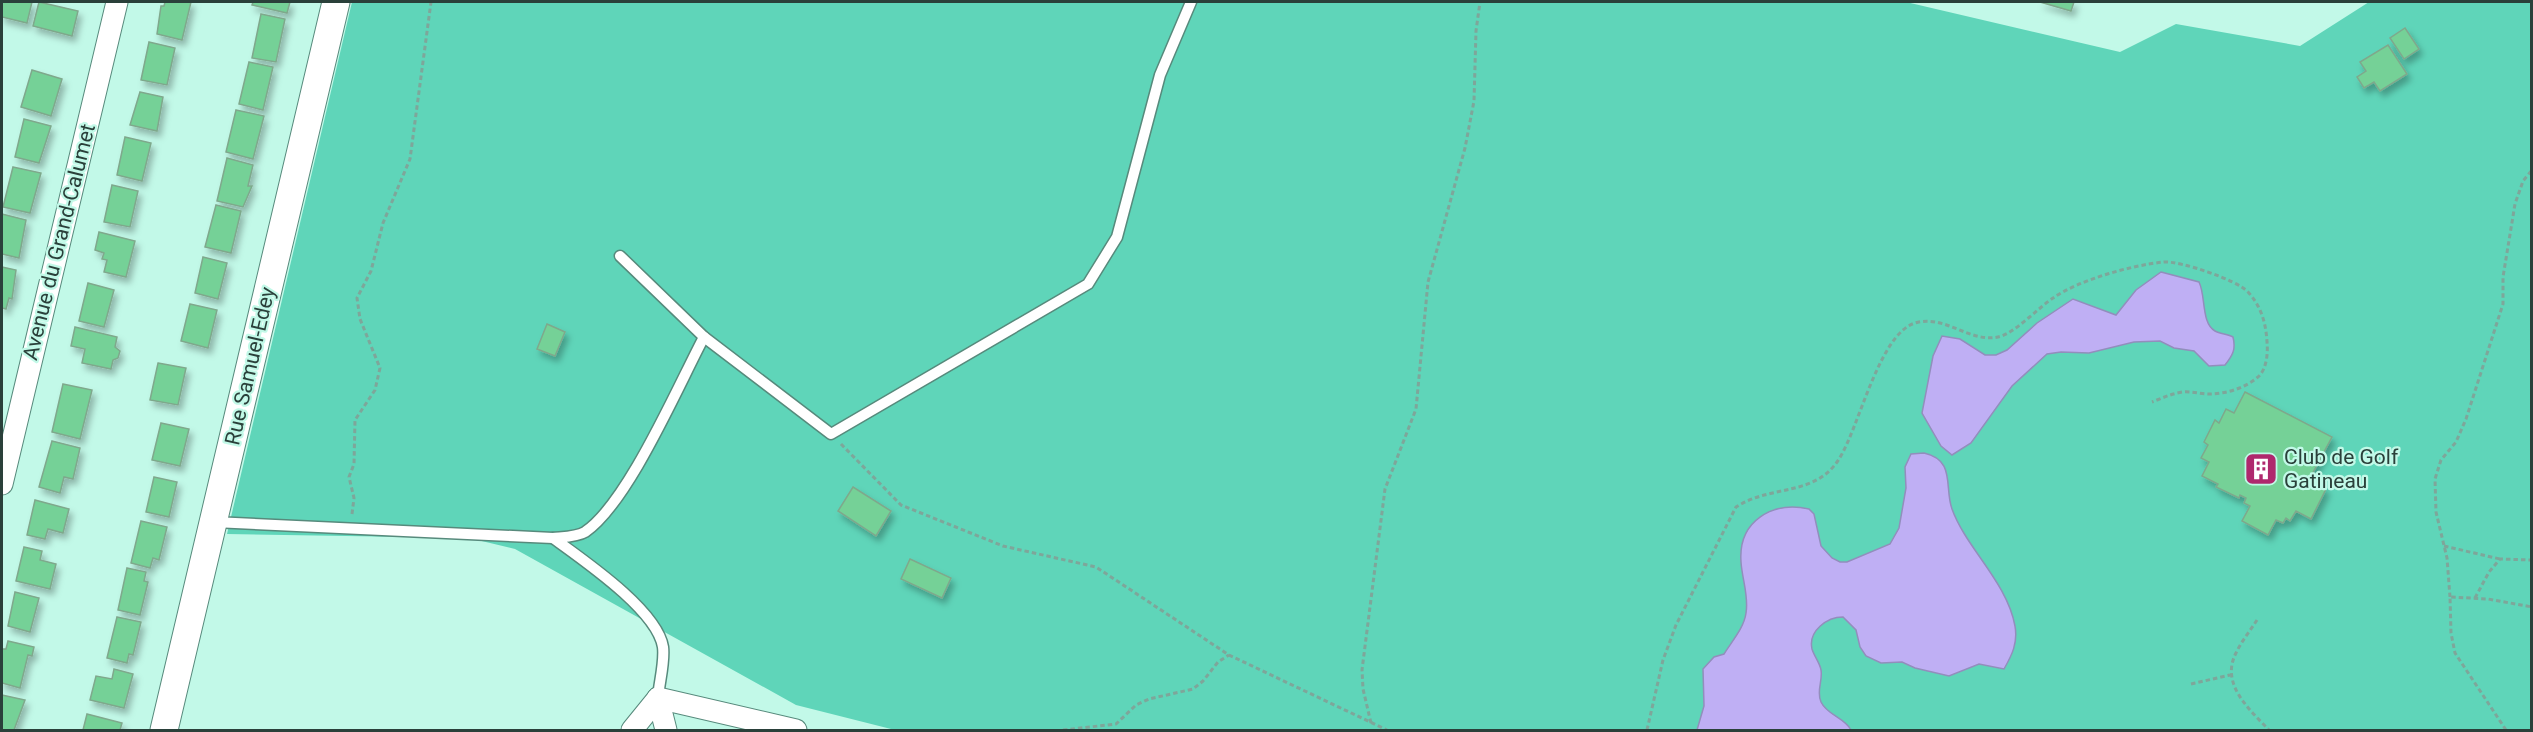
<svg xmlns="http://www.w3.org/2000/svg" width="2533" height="732" font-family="Roboto,sans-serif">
  <defs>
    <filter id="shadow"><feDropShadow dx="3.5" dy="5.5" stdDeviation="3" flood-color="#0004"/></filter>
  </defs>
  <rect width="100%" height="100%" fill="#c2f9e8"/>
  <polygon fill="#5fd5b9" points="352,2 1906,2 2120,52 2176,24 2300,46 2369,2 2531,2 2531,730 895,730 796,705 515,549 469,538 227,534"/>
  <g fill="#bfaff4" stroke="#928ebc" stroke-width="1.5">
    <path d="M2161,272L2199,282C2206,296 2201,323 2215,331C2220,334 2228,334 2233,337C2236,349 2233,355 2225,365L2209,366L2194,351L2174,348L2160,341L2134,342L2089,353L2061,352L2047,354L2012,386L1971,443L1952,455L1941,446L1922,413L1933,356L1942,336L1960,339L1985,355H1996L2007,350L2037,323L2073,299L2116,315L2136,290Z"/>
    <path d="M1924,453C1956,460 1944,487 1952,509C1966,548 2007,582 2015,626C2018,643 2012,655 2004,669L1979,664L1949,676L1915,668L1902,662L1881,663L1866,656L1860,647L1856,630L1843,617C1827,617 1808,631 1812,649C1814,656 1820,663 1821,670C1823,681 1816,691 1821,702C1827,715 1845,718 1851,730H1697L1704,706L1703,669L1714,657L1724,654C1732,641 1744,628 1746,613C1749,596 1742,579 1741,562C1738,521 1772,501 1809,509L1814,514L1821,546L1832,558L1840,562H1847L1890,544L1899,528L1906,488L1905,467L1911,454Z"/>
  </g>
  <g fill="#74d197" stroke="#7fa88c" stroke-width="1.5" filter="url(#shadow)">
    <polygon points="2,2 32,2 27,23 2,17"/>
    <polygon points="39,2 78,11 72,36 33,26"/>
    <polygon points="165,2 191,2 182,40 157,34 161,6 164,6"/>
    <polygon points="253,2 290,2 287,13 252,5"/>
    <polygon points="2040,2 2074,2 2071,11"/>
    <polygon points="261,14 285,19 276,62 252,58"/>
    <polygon points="2405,28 2419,49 2404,59 2390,38"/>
    <polygon points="149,42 175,48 167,85 141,80"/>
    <polygon points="2388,45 2407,74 2380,91 2374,82 2364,88 2357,77 2366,71 2360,62"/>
    <polygon points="249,62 273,67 263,110 239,104"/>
    <polygon points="32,70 62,79 51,116 21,107"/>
    <polygon points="140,92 163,97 157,131 130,125"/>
    <polygon points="236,110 264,116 253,159 226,152"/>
    <polygon points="24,119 51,126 39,163 15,157"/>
    <polygon points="125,137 151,143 142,181 117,175"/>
    <polygon points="227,158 253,165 248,186 252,186 243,207 217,201"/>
    <polygon points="13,167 41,173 30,213 3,207"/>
    <polygon points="112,185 138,191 130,227 104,222"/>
    <polygon points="216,205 241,211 231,253 205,247"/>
    <polygon points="2,214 26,220 19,258 2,254"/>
    <polygon points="99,232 135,241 126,277 104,272 107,260 102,259 104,253 95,250"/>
    <polygon points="203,257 227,263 218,299 195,293"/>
    <polygon points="2,267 16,270 12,299 9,298 6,309 2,308"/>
    <polygon points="88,283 114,290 104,327 79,321"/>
    <polygon points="190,304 217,310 208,348 181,341"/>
    <polygon points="547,324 565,332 555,356 537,349"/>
    <polygon points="75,327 117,337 115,347 120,351 118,358 113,360 111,369 82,363 85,349 71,346"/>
    <polygon points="158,363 186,368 178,405 150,400"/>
    <polygon points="63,384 92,390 80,439 52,432"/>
    <polygon points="2245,392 2332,437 2309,480 2326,489 2311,519 2296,511 2290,521 2286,518 2283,523 2276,520 2268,535 2242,521 2250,506 2244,503 2246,498 2240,495 2239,498 2216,487 2218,484 2202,476 2209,462 2201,458 2208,445 2204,442 2215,420 2219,423 2226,409 2234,413"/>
    <polygon points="161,423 189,429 180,466 152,460"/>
    <polygon points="52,441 80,448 73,479 64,477 60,493 39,487"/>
    <polygon points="154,477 177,482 169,517 146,512"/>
    <polygon points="853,487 891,511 876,536 838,511"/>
    <polygon points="35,500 69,509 63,533 48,529 45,539 27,535"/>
    <polygon points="141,521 167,527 159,560 153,558 150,568 131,563"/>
    <polygon points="24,547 42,551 40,560 56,564 50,589 16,581"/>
    <polygon points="910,559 951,578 942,598 901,579"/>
    <polygon points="127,568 146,572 144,581 148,582 140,615 118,610"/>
    <polygon points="15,592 39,598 30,632 8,626"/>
    <polygon points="117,617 141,622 133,655 129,654 127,663 107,658"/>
    <polygon points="8,641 34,647 32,656 28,655 20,688 2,683 2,649 6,649"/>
    <polygon points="114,669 133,674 124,708 90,700 96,676 112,679"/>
    <polygon points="2,695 25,700 14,730 2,730"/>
    <polygon points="87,714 122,723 120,730 83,730"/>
  </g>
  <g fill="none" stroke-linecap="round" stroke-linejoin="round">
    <g stroke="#578a7c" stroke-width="13">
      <g id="service">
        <polyline points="620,256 704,337 831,434 1088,284 1117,237 1160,75 1191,2"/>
        <polyline points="214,522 553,538"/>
        <path d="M658,698C659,683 665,662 663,647C657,610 583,560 553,538C562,537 577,537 585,532C628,503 678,386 704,337"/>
      </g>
    </g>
    <g stroke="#578a7c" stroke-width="23">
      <g id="minor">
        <polyline points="2,484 117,2"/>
        <polyline points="658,698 796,730"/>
        <polyline points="658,698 666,730"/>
        <polyline points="632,730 658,698"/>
      </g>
    </g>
    <g stroke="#578a7c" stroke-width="29">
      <polyline id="tertiary" points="164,730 336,2"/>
    </g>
    <g stroke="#7ea69a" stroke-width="3" stroke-dasharray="4.5 3" stroke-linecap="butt">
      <polyline points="841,444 901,505 1003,546 1096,567 1229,655 1387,730"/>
      <polyline points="352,514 354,498 349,477 354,464 355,420 375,390 380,368 360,319 357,298 371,271 383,223 410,159 431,2"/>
      <polyline points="2444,546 2500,559"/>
      <polyline points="2450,597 2447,558 2436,512 2435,479 2441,460 2456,442 2466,419 2503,304 2503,277 2515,204 2523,181 2532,170"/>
      <polyline points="2475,598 2489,572 2500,559 2532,560"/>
      <path d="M2257,620C2250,631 2241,642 2236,653C2220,684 2249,709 2269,730"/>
      <polyline points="2191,684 2230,675"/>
      <polyline points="1371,723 1363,689 1362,670 1385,489 1416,409 1428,282 1465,148 1474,101 1476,31 1480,2"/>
      <polyline points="1063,730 1116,724 1136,705 1149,699 1193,689 1203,681 1218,662 1229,655"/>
      <path d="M1647,730L1663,660L1676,625L1736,507C1772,484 1815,497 1839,459C1859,428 1879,334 1915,323C1945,314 1969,343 1998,337C2014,334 2038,308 2053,298C2079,280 2132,265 2164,262C2181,261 2237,280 2248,292C2261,306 2266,323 2267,342C2268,352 2267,368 2259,376C2246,388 2226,394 2209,394C2200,394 2191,391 2182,392C2171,394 2162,398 2152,402"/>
      <polyline points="2506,730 2455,653 2451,633 2450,597 2488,599 2532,607"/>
    </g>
    <use href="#service" stroke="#fff" stroke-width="10"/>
    <use href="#minor" stroke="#fff" stroke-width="21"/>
    <use href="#tertiary" stroke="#fff" stroke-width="27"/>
  </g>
  <defs>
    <g id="building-square" transform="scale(1.725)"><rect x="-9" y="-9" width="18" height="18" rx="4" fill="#af286d" stroke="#c2f9e8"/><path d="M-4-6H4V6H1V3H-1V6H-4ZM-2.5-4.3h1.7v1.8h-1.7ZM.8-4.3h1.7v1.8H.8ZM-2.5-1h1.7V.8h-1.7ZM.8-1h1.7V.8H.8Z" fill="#fff"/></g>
  </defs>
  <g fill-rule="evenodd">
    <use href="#building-square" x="2261" y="469"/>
  </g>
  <g text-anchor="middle" stroke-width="4.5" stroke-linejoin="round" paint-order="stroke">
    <g font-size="21" fill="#2a403a" stroke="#c2f9e8">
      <text transform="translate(59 242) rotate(-76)" y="7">Avenue du Grand-Calumet</text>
      <text transform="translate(250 366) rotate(-77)" y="7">Rue Samuel-Edey</text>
    </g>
    <g font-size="21" fill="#2a403a" stroke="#c2f9e8" text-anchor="start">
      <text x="2284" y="464">Club de Golf<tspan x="2284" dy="24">Gatineau</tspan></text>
    </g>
  </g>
  <rect width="2533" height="732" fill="none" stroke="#2a403a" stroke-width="6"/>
</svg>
